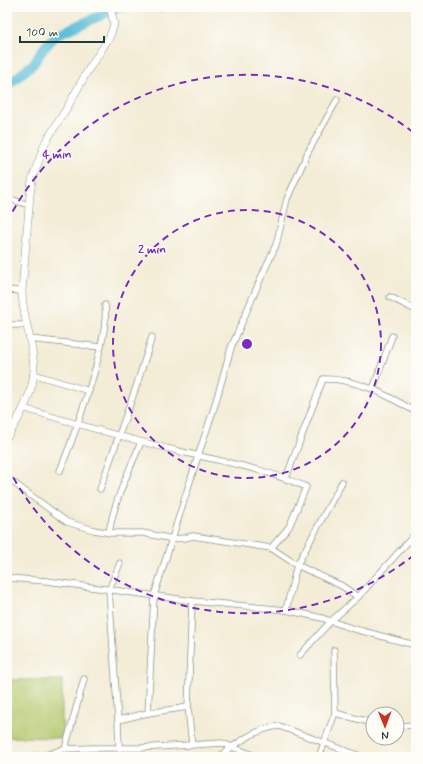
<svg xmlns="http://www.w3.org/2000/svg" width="423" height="764" font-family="Mynerve,sans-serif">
  <rect width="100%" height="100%" fill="#fdfcf7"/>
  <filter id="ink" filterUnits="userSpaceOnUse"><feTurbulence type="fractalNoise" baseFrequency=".025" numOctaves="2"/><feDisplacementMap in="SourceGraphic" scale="8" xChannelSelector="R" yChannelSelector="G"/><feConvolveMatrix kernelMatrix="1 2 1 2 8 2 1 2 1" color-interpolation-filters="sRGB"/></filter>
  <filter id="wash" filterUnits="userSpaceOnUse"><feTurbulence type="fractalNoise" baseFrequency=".012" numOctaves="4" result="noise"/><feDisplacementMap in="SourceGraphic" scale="16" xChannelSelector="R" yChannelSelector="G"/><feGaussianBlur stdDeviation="0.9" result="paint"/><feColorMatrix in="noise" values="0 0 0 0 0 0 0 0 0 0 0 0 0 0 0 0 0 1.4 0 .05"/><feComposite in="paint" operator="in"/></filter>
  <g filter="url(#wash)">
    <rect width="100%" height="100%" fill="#f3ecd6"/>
    <polygon fill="#b2c86d" stroke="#688250" points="7,680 62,680 62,738 7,737"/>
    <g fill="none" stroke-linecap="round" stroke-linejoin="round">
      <g stroke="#5abed8" stroke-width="10">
        <polyline points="156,7 160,7"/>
        <polyline points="7,86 33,64 44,48 56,35 120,7"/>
      </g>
    </g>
  </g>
  <g filter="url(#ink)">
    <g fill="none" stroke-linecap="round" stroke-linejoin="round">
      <g stroke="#899485" stroke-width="7">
        <g id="minor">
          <polyline points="7,198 29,205"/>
          <polyline points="7,290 22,291"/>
          <polyline points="390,297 416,310"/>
          <polyline points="7,325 26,325"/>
          <polyline points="30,339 101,347"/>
          <polyline points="33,374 89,391"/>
          <polyline points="373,389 392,336"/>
          <path d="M23,408C76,424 129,439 182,452C224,462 267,469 306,487L289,527L271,548"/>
          <path d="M60,471C74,436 86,402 96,366C101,346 107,325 105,305"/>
          <polyline points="7,478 67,522 94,530 111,533 143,533 173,539 185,538 193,536 271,548 297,565 342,586 358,597"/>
          <path d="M286,478L323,379C357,378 387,395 416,412"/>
          <polyline points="100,489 136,387 152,337"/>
          <path d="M109,533C114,501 129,471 141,442"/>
          <polyline points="7,578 47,581 193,601 286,610 322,618 351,628 407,643 416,644"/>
          <polyline points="192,601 188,707 192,745"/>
          <polyline points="286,610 297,565 342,482"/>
          <polyline points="300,655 331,621 358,597 416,533"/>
          <polyline points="148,713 154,596 198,456 214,408 231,348 260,280 276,245 287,199 308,152 337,100"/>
          <polyline points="335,713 373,723"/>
          <polyline points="118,720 148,713 188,707"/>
          <polyline points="397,726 416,725"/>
          <polyline points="119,748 118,720 109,590 120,563"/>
          <polyline points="65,749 84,679"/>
          <polyline points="25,757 46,755 63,749 92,748 140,748 222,743 258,757"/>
          <path d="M219,757C237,743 255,729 279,726L363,757"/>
          <polyline points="319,757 335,713 334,650"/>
        </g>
      </g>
      <g stroke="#899485" stroke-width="8">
        <path id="tertiary" d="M7,437C19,419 33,393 34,371C34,361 32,350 30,340C27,324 22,308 22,291L30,195L32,180L45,143L68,106L88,70L102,49L110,36L114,24L110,7"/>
      </g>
      <use href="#minor" stroke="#fff" stroke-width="5.5"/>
      <use href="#tertiary" stroke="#fff" stroke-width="7"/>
    </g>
  </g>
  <g fill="none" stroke="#7b2cbf" stroke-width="2" stroke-dasharray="7 5">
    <circle cx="247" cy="344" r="134"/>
    <path d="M414 555A269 269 0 0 1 7 466M7 222A269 269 0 0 1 414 133"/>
  </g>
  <circle cx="247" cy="344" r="6" fill="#7b2cbf" stroke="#fdfcf7" stroke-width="2"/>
  <g font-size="12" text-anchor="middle" font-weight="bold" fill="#7b2cbf" stroke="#fdfcf7" stroke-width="3.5" stroke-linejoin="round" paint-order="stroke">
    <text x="57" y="158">4 min</text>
    <text x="152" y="253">2 min</text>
  </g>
  <rect width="423" height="764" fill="none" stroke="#fdfcf7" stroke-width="24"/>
  <g transform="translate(385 726) rotate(179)"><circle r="19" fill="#fdfcf7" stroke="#a4b0a9"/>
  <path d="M0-3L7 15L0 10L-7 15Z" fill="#c8321e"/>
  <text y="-6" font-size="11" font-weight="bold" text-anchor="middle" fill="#1f3d34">N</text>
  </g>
  <path d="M20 36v6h84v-6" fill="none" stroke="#1f3d34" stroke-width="2"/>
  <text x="26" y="36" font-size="12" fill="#1f3d34" stroke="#fdfcf7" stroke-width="3" paint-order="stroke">100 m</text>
</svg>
